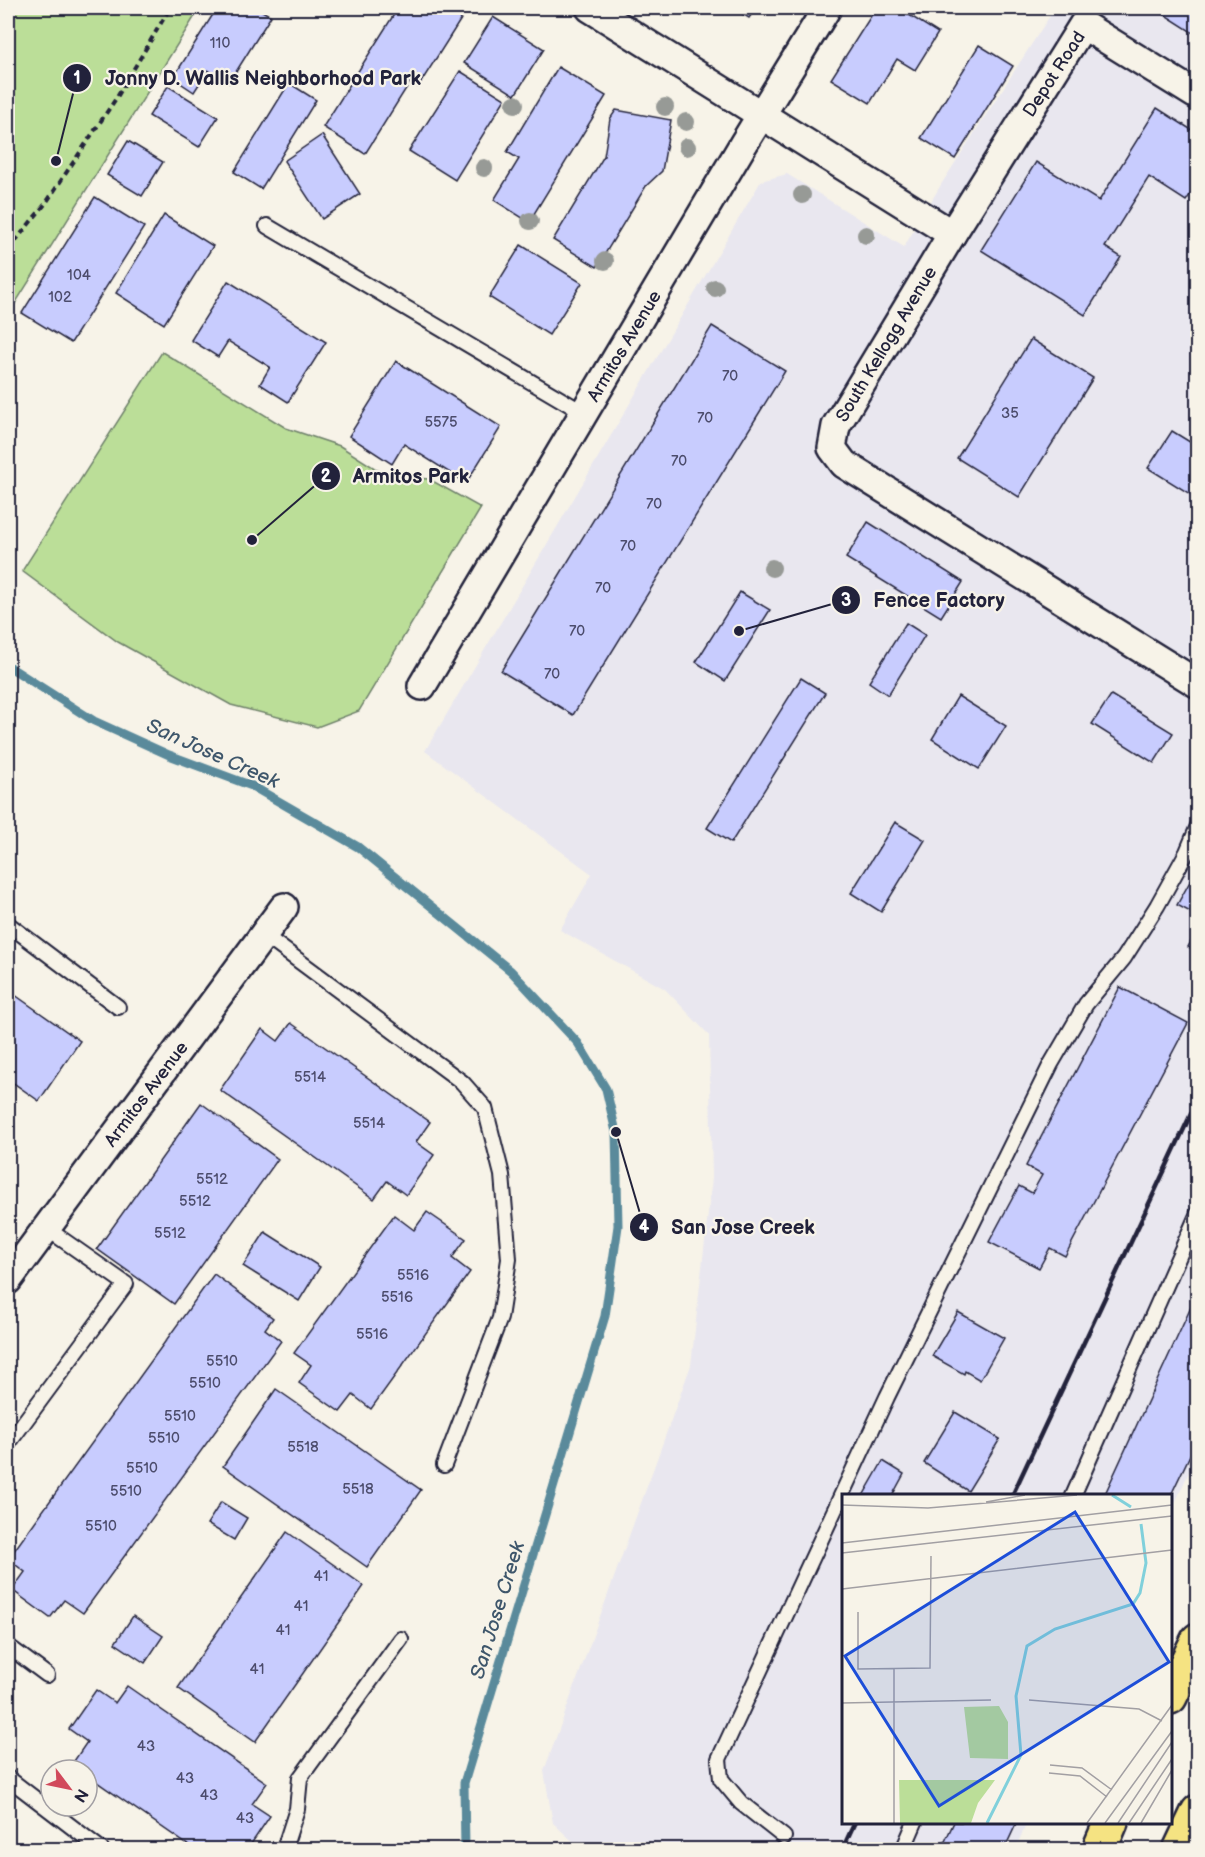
<svg xmlns="http://www.w3.org/2000/svg" width="1205" height="1857" font-family="'Balsamiq Sans',sans-serif">
  <rect width="100%" height="100%" fill="#f7f3e8"/>
  <filter id="ink" filterUnits="userSpaceOnUse"><feTurbulence type="fractalNoise" baseFrequency=".0167" numOctaves="2"/><feDisplacementMap in="SourceGraphic" scale="12" xChannelSelector="R" yChannelSelector="G"/><feConvolveMatrix kernelMatrix="1 2 1 2 8 2 1 2 1" color-interpolation-filters="sRGB"/></filter>
  <g filter="url(#ink)">
    <polygon fill="#e9e7ef" points="1055,8 1197,8 1197,1454 1171,1512 1170,1496 844,1496 844,1822 1027,1823 1015,1849 581,1849 553,1823 544,1771 691,1365 712,1178 709,1035 665,989 560,930 592,874 425,751 761,181 787,174 904,247 942,183"/>
    <g fill="#bbde98" stroke="#6e806a" stroke-width="1.5">
      <polygon points="8,8 200,8 8,315"/>
      <polygon points="162,352 286,428 340,446 387,476 429,479 481,508 359,711 317,727 231,705 118,642 22,571"/>
    </g>
    <g fill="none" stroke-linecap="round" stroke-linejoin="round">
      <polyline stroke="#5a8a9b" stroke-width="9" points="8,666 94,721 169,755 252,786 358,847 511,971 578,1043 606,1089 616,1132 618,1226 605,1316 464,1783 465,1850"/>
    </g>
    <g fill="#c8ccfe" stroke="#22223b" stroke-width="1.5">
      <polygon points="217,8 257,8 271,16 229,83 208,70 194,92 173,78"/>
      <polygon points="398,8 468,8 418,87 410,82 365,154 323,127"/>
      <polygon points="732,8 756,8 749,18"/>
      <polygon points="876,8 898,8 938,33 915,70 897,59 870,103 831,79"/>
      <polygon points="1161,8 1198,8 1198,36 1159,11"/>
      <polygon points="493,17 544,49 515,95 464,63"/>
      <polygon points="979,45 1013,66 955,159 921,138"/>
      <polygon points="558,67 606,96 529,222 494,200 519,159 507,152"/>
      <polygon points="460,71 505,99 455,180 409,151"/>
      <polygon points="289,83 316,100 261,189 234,172"/>
      <polygon points="168,86 218,117 199,147 149,116"/>
      <polygon points="1157,108 1198,134 1198,183 1186,201 1149,177 1105,247 1121,257 1085,315 981,250 1036,162 1099,201"/>
      <polygon points="616,110 671,120 662,171 646,186 597,267 553,240 604,156 610,119"/>
      <polygon points="322,135 360,194 322,219 284,161"/>
      <polygon points="128,141 163,162 142,196 107,175"/>
      <polygon points="95,197 144,227 71,343 22,313"/>
      <polygon points="164,215 213,246 164,324 116,293"/>
      <polygon points="521,245 582,283 549,335 489,297"/>
      <polygon points="228,281 326,342 288,402 260,384 270,367 228,341 218,357 191,340"/>
      <polygon points="712,326 785,371 573,715 501,671"/>
      <polygon points="1031,339 1093,378 1019,497 957,458"/>
      <polygon points="396,361 501,427 466,483 404,444 392,464 349,436"/>
      <polygon points="1172,431 1198,447 1198,499 1148,468"/>
      <polygon points="868,522 963,582 941,617 846,558"/>
      <polygon points="740,592 770,610 725,681 696,662"/>
      <polygon points="906,623 925,635 888,695 869,682"/>
      <polygon points="801,678 825,693 731,843 707,828"/>
      <polygon points="1111,695 1173,733 1154,763 1092,724"/>
      <polygon points="958,696 1006,726 979,769 932,739"/>
      <polygon points="895,822 925,840 881,912 851,893"/>
      <polygon points="1197,869 1198,870 1198,916 1177,905"/>
      <polygon points="1198,929 1198,952 1188,947"/>
      <polygon points="1120,987 1188,1023 1065,1256 1050,1248 1039,1268 989,1242 1019,1186 1032,1193 1042,1175 1026,1166"/>
      <polygon points="8,990 80,1041 39,1101 8,1079"/>
      <polygon points="291,1023 430,1122 416,1142 434,1155 406,1195 387,1181 374,1199 220,1090 262,1029 278,1041"/>
      <polygon points="201,1103 278,1159 174,1304 97,1249"/>
      <polygon points="427,1212 466,1239 452,1258 470,1272 371,1409 353,1395 340,1412 299,1383 311,1365 294,1353 394,1215 414,1230"/>
      <polygon points="265,1232 320,1267 299,1301 243,1266"/>
      <polygon points="214,1274 273,1318 265,1329 281,1341 83,1613 64,1600 50,1618 12,1590 25,1572 8,1559"/>
      <polygon points="1198,1292 1198,1438 1170,1497 1104,1496"/>
      <polygon points="958,1312 1004,1338 980,1380 965,1371 964,1374 932,1356"/>
      <polygon points="276,1389 421,1490 367,1567 223,1466"/>
      <polygon points="955,1412 1000,1439 968,1491 924,1463"/>
      <polygon points="883,1461 904,1474 892,1496 863,1496"/>
      <polygon points="221,1502 247,1518 234,1540 207,1524"/>
      <polygon points="287,1532 364,1586 255,1742 178,1688"/>
      <polygon points="133,1616 163,1636 145,1663 115,1643"/>
      <polygon points="127,1686 267,1783 252,1804 270,1816 247,1850 195,1850 87,1775 87,1770 80,1770 72,1764 87,1742 69,1729 96,1690 115,1703"/>
      <polygon points="954,1822 1017,1822 1004,1850 941,1850"/>
    </g>
    <g fill="none" stroke-linecap="round" stroke-linejoin="round">
      <g stroke="#22223b" stroke-width="18">
        <g id="lane">
          <polyline points="267,226 584,413"/>
          <polyline points="8,924 118,1007"/>
          <polyline points="264,935 462,1082 485,1108 502,1175 509,1259 500,1318 444,1465"/>
          <polyline points="8,1444 126,1284 46,1228"/>
          <polyline points="1073,1496 1198,1213"/>
          <polyline points="8,1646 47,1675"/>
          <polyline points="8,1778 102,1850"/>
          <polyline points="784,1837 741,1803 721,1779 719,1759 887,1397 1051,1064 1086,1004 1124,958 1157,906 1187,852 1198,826"/>
          <polyline points="283,1850 285,1846 297,1809 300,1778 401,1639"/>
          <polyline points="903,1850 915,1822"/>
        </g>
      </g>
      <g stroke="#22223b" stroke-width="32">
        <g id="street">
          <polyline points="590,8 952,234"/>
          <polyline points="1198,96 1083,25 952,234 836,426 832,448 844,464 1198,684"/>
          <polyline points="422,686 744,143 827,8"/>
          <polyline points="8,1280 284,907"/>
        </g>
      </g>
      <g stroke="#22223b" stroke-width="38">
        <g id="highway">
          <polyline points="1170,1697 1198,1640"/>
          <polyline points="1099,1850 1111,1822"/>
          <polyline points="1180,1850 1198,1812"/>
        </g>
      </g>
      <polyline stroke="#22223b" stroke-width="4" stroke-dasharray="6 4.5" stroke-linecap="butt" points="8,250 46,203 117,97 170,8"/>
      <use href="#lane" stroke="#f7f3e8" stroke-width="14"/>
      <use href="#street" stroke="#f7f3e8" stroke-width="27"/>
      <use href="#highway" stroke="#f5e382" stroke-width="33"/>
      <g stroke="#22223b" stroke-width="4.5">
        <polyline points="1012,1496 1198,1099"/>
        <polyline points="842,1850 855,1822"/>
      </g>
    </g>
    <g fill="#979a96">
      <circle cx="515" cy="104" r="9"/>
      <circle cx="665" cy="107" r="9"/>
      <circle cx="686" cy="122" r="9"/>
      <circle cx="687" cy="147" r="9"/>
      <circle cx="484" cy="168" r="9"/>
      <circle cx="802" cy="195" r="9"/>
      <circle cx="530" cy="221" r="9"/>
      <circle cx="866" cy="235" r="9"/>
      <circle cx="605" cy="261" r="9"/>
      <circle cx="715" cy="288" r="9"/>
      <circle cx="772" cy="568" r="9"/>
    </g>
  </g>
  <g text-anchor="middle" stroke-width="4.5" stroke-linejoin="round" paint-order="stroke">
    <g font-size="15" fill="#4c4c6c">
      <text x="220" y="48">110</text>
      <text x="79" y="280">104</text>
      <text x="60" y="302">102</text>
      <text x="730" y="381">70</text>
      <text x="1010" y="418">35</text>
      <text x="705" y="423">70</text>
      <text x="441" y="427">5575</text>
      <text x="679" y="466">70</text>
      <text x="654" y="509">70</text>
      <text x="628" y="551">70</text>
      <text x="603" y="593">70</text>
      <text x="577" y="636">70</text>
      <text x="552" y="679">70</text>
      <text x="310" y="1082">5514</text>
      <text x="369" y="1128">5514</text>
      <text x="212" y="1184">5512</text>
      <text x="195" y="1206">5512</text>
      <text x="170" y="1238">5512</text>
      <text x="413" y="1280">5516</text>
      <text x="397" y="1302">5516</text>
      <text x="372" y="1339">5516</text>
      <text x="222" y="1366">5510</text>
      <text x="205" y="1388">5510</text>
      <text x="180" y="1421">5510</text>
      <text x="164" y="1443">5510</text>
      <text x="303" y="1452">5518</text>
      <text x="142" y="1473">5510</text>
      <text x="358" y="1494">5518</text>
      <text x="126" y="1496">5510</text>
      <text x="101" y="1531">5510</text>
      <text x="321" y="1581">41</text>
      <text x="301" y="1611">41</text>
      <text x="283" y="1635">41</text>
      <text x="257" y="1674">41</text>
      <text x="146" y="1751">43</text>
      <text x="185" y="1783">43</text>
      <text x="209" y="1800">43</text>
      <text x="245" y="1823">43</text>
    </g>
    <g font-size="18" fill="#22223b" stroke="#f7f3e8">
      <text transform="translate(1054 74) rotate(-57)" y="6">Depot Road</text>
      <text transform="translate(886 344) rotate(-59)" y="6">South Kellogg Avenue</text>
      <text transform="translate(624 346) rotate(-59)" y="6">Armitos Avenue</text>
      <text transform="translate(146 1094) rotate(-53)" y="6">Armitos Avenue</text>
    </g>
    <g font-size="20" font-style="italic" fill="#3e566b" stroke="#f7f3e8">
      <text transform="translate(213 753) rotate(24)" y="7">San Jose Creek</text>
      <text transform="translate(497 1610) rotate(-73)" y="7">San Jose Creek</text>
    </g>
  </g>
  <g transform="translate(842 1494)">
    <rect width="330" height="330" fill="#f7f3e8"/>
    <path d="M157,212L166,228V265L128,264L122,213ZM57,286H153L136,309L129,329H58Z" fill="#bbde98"/>
    <path fill="none" stroke="#80d0db" stroke-width="3" d="M270,1L289,13M145,329L179,261L174,202L185,152L213,135L291,110L298,99L304,69L299,30"/>
    <path fill="none" stroke="#a29fa3" stroke-width="1.5" d="M144,8L183,1M0,11L86,14L235,1M0,49L330,11M0,59L330,22M0,95L330,56M16,118V175L88,174L89,62M187,206L297,215L320,227M0,209L149,206M208,271L240,274L270,296M207,279L238,282L265,303M52,329V175M245,329L330,211M263,329L330,237M276,329L330,248M287,329L330,265M299,329L330,276"/>
    <path fill="#1d4ed8" fill-opacity="0.15" stroke="#1d4ed8" stroke-width="3" d="M233,18L327,168L97,312L3,162Z"/>
    <rect width="330" height="330" fill="none" stroke="#22223b" stroke-width="3"/>
  </g>
  <path fill="none" stroke="#22223b" stroke-width="2" d="M56 161L77 78M252 540L326 476M739 631L846 600M616 1132L644 1227"/>
  <g fill="#22223b" stroke="#f7f3e8" stroke-width="2">
    <circle cx="56" cy="161" r="6"/>
    <circle cx="252" cy="540" r="6"/>
    <circle cx="739" cy="631" r="6"/>
    <circle cx="616" cy="1132" r="6"/>
    <circle cx="77" cy="78" r="15"/>
    <circle cx="326" cy="476" r="15"/>
    <circle cx="846" cy="600" r="15"/>
    <circle cx="644" cy="1227" r="15"/>
  </g>
  <g font-size="18" text-anchor="middle" font-weight="bold" fill="#fff">
    <text x="77" y="84">1</text>
    <text x="326" y="482">2</text>
    <text x="846" y="606">3</text>
    <text x="644" y="1233">4</text>
  </g>
  <g font-size="20" text-anchor="middle" font-weight="bold" fill="#22223b" stroke="#f7f3e8" stroke-width="4.5" stroke-linejoin="round" paint-order="stroke">
    <text x="263" y="85">Jonny D. Wallis Neighborhood Park</text>
    <text x="411" y="483">Armitos Park</text>
    <text x="939" y="607">Fence Factory</text>
    <text x="743" y="1234">San Jose Creek</text>
  </g>
  <rect width="1205" height="1857" fill="none" stroke="#f7f3e8" stroke-width="30"/>
  <rect x="15" y="15" width="1175" height="1827" fill="none" stroke="#22223b" stroke-width="2" filter="url(#ink)"/>
  <g transform="translate(69 1788) rotate(122)"><circle r="28" fill="#f7f3e8" stroke="#a29fa3" stroke-width="1.5"/>
  <path d="M0-4.5L10 22L0 15L-10 22Z" fill="#d1495b"/>
  <text y="-9" font-size="16" font-weight="bold" text-anchor="middle" fill="#22223b">N</text>
  </g>
</svg>
